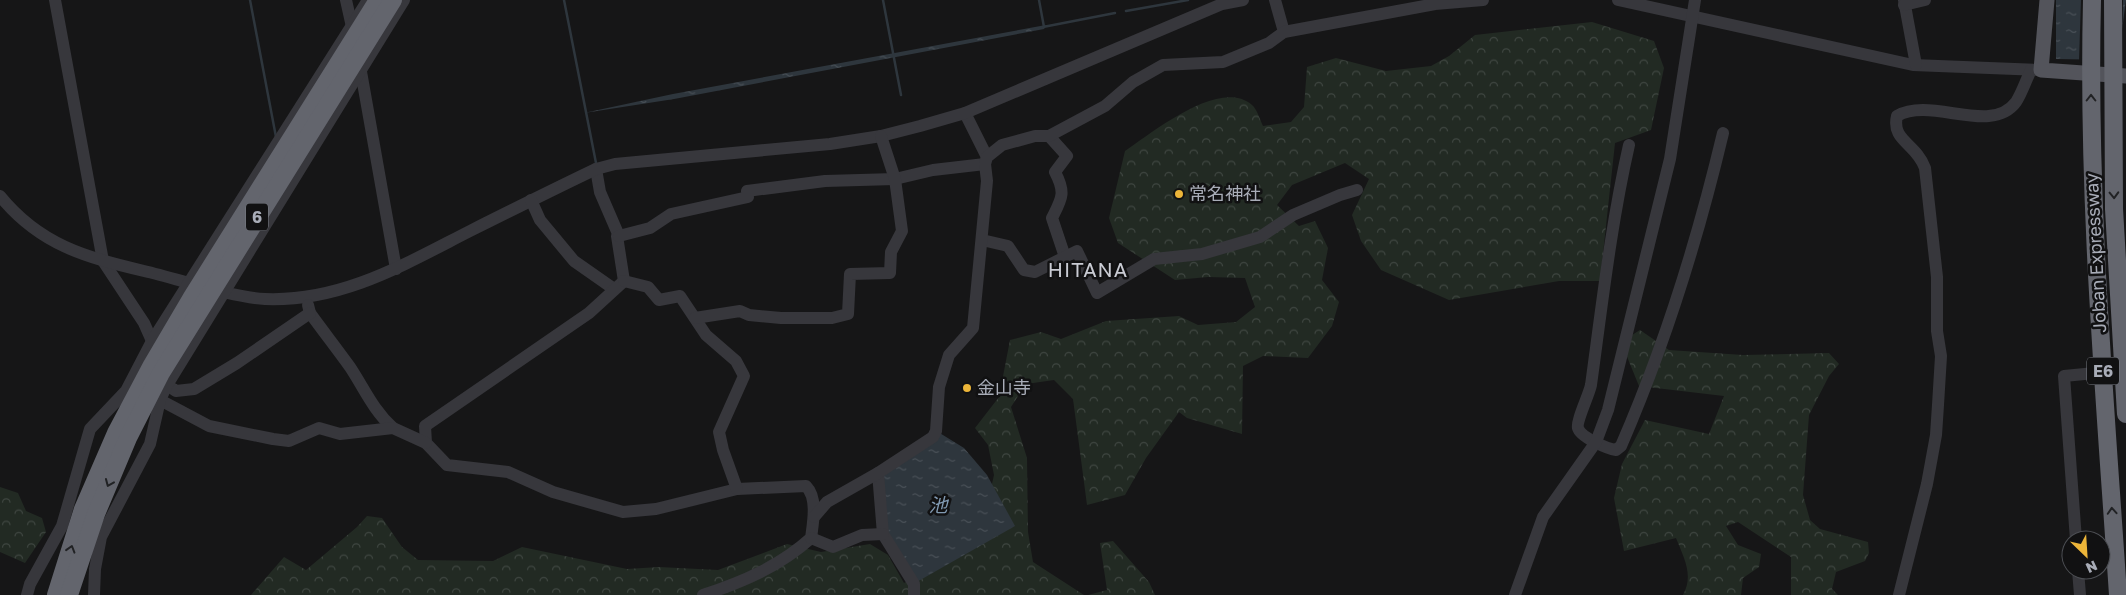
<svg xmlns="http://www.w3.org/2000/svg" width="2126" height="595" font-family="'Golos Text','Noto Sans JP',sans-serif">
  <defs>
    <pattern id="forest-crowns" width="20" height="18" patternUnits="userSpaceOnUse" patternTransform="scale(1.25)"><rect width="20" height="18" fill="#222a23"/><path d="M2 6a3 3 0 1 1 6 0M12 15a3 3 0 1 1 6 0" fill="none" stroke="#3f4641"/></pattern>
    <pattern id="water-ripples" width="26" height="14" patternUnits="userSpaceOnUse" patternTransform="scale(1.25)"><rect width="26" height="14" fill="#2e363d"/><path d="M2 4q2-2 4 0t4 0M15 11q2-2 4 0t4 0" fill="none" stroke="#495057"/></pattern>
  </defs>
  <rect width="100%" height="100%" fill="#161617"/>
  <g fill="url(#forest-crowns)">
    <path d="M1592,22L1654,41L1664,68L1651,130L1615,143L1600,281H1559L1449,300L1381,270L1361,241L1352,215L1369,179L1345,163L1292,185L1277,205L1299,226L1315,221L1328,248L1322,280L1339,302L1332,326L1308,358L1263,356L1243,366L1242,434L1187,418L1179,412L1146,458L1125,495L1087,505L1073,399L1054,380L1026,384L1011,407L1027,458L1028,532L1033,562L1084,595H251L284,557L306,570L357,527L367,516L382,518L402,547L418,560L493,561L522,547L627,569L659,567L718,570L787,544L821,552L870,544L888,555L904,583L940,560L985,515L994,475L988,445L975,428L999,397L1010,340L1041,332L1061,339L1106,321L1179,316L1198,325L1236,322L1255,307L1245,278L1208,277L1175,280L1118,243L1109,218L1125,151C1152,133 1220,77 1252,105C1257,109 1260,120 1263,126L1291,122L1304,107L1307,67L1336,58L1386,71L1431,66L1449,56L1475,35Z"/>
    <path d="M1640,330L1669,350L1743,355L1829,353L1839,364L1829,376L1809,415L1803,495L1810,520L1820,529L1868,542L1869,553L1865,561L1836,572L1832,589L1838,595H1791V557L1738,522L1726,526L1738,545L1761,554L1759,567L1743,578L1741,595H1683C1694,575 1684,558 1676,538L1624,551L1614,498L1622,464L1645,420L1709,434L1724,396L1639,386L1621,342Z"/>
    <polygon points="0,487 18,493 26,511 42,518 46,532 25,563 0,552"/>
    <polygon points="1113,541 1149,582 1155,595 1088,595 1107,590 1100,543"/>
  </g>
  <g fill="url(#water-ripples)">
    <polygon points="2056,0 2126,0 2118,60 2056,59"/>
    <polygon points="1046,25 1044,29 674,99 584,113 673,94"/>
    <polygon points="938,432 964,448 987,475 1015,526 915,583 885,533 879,474"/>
  </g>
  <polygon fill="#161617" points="2081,0 2123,0 2122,54 2118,63 2079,62"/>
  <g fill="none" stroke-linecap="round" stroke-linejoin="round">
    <g stroke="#2e363d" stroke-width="2.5">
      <polyline points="250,0 276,137"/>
      <polyline points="564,0 596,163"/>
      <polyline points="883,0 901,95"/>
      <polyline points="1039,0 1044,27"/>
      <polyline points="1126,11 1188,0"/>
      <polyline points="1043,27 1115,13"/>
    </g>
    <g stroke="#37373c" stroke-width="12">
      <polyline points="55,0 103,261 144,323 152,341"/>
      <polyline points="346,0 352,27"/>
      <polyline points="1275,0 1284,32"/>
      <polyline points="1618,0 1913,65 2038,70"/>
      <polyline points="1904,0 1916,65"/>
      <polyline points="1904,5 1925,0"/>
      <polyline points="360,66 396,269"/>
      <polyline points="965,113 987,157"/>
      <path d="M1049,136L1067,156L1055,172C1066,193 1062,198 1052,218L1065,257"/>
      <path d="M1629,145C1611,224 1602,305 1591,385C1589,395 1576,421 1578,428C1580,437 1608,449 1616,450L1621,446C1664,347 1698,238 1723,133"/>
      <polyline points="596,169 600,192 619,236 617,236 624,281"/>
      <path d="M0,196C40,245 85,257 144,271C179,279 230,297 265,299C342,302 405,264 470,231C512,210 554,189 596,169L615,164L830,144L881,136L920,126L965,113L1222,4L1243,0"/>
      <polyline points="531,200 540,220 574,261 614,289"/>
      <polyline points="619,236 650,228 671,214 748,197 747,191 825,181 895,179 933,170 985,164"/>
      <polyline points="982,240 1008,246 1024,270 1035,272 1077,251 1097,293 1154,259 1202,254 1260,237 1293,215 1340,195 1357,190"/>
      <path d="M624,281L589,313L425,426L426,443L447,465L508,472L553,492L623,512L656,509L737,489L806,486C818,498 813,523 811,538C780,566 743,582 703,595"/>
      <polyline points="624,281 648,287 659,300 680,296 706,335 736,361 744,376 719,432 723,450 737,489"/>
      <path d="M308,305L310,313C323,331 337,349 350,367C364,388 373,410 393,428"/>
      <polyline points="695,318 740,311 749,315 781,318 832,318 848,314 850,274 890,273 891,252 902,231 895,179 881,136"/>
      <polyline points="167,385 176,391 194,389 237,363 310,313"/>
      <polyline points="160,400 209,426 273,439 289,441 319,428 340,434 393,428 426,443"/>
      <polyline points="878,473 883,534 914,584 914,595"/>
      <polyline points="814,517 827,502 878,473 933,437 936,431 939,387 949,355 973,328 987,181 985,164 987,157 1002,145 1035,136 1049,136 1105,106 1133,82 1163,65 1223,62 1269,43 1284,32 1435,4 1483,0"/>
      <polyline points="811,538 833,547 862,535 883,534"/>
      <polyline points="2076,540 2064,376 2126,370"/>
      <polyline points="2078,570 2080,595"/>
      <polyline points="27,595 30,584 62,526 90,429 126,391 152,341 368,0"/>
      <polyline points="94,595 95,569 101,537 150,444 160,400 167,385 404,0"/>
      <polyline points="1515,595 1543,517 1596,442 1608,410 1670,159 1695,0"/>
      <path d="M1899,595L1927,484L1936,435L1938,405L1941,356L1937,331V277L1925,168C1916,143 1891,141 1897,116C1931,96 1991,136 2016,102C2022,93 2026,80 2031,70"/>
    </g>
    <polyline stroke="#53545b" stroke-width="15" points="2047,0 2041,70 2126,76"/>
    <g stroke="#63656d" stroke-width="18">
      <path d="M2092,0C2087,199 2105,397 2118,595"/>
      <polyline points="2113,0 2114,209 2126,414"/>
      <polyline points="56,595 83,509 116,433 152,365 192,297 378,0"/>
      <polyline points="69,595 96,514 128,438 161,373 393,0"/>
    </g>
  </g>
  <defs><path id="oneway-chevron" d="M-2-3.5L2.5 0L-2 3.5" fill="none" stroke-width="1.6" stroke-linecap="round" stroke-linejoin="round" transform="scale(1.25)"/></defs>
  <g stroke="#212224">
    <use href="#oneway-chevron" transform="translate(2091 98) rotate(-90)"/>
    <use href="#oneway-chevron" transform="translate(2114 195) rotate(88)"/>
    <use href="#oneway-chevron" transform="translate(109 483) rotate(113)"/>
    <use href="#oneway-chevron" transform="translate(2112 511) rotate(-94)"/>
    <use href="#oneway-chevron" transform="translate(71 549) rotate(-73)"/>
  </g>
  <g fill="#ecb539" stroke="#111112" stroke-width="2">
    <circle cx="1179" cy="194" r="5"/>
    <circle cx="967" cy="388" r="5"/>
  </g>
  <g text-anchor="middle" stroke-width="5" stroke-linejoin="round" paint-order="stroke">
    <g fill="#111112" stroke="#7b7e86" stroke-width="1">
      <rect x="246" y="203.5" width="22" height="27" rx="4"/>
      <rect x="2087" y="357.5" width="32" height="27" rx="4"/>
    </g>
    <g font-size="16" font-weight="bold" fill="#a8acb7">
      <text x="257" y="223">6</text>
      <text x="2103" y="377">E6</text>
    </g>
    <g font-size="18" fill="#a8acb7" stroke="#111112" text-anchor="start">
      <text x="1189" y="200">常名神社</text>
      <text x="977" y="394">金山寺</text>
    </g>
    <g font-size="18" fill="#a8acb7" stroke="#111112">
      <text transform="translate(2096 253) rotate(-93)" y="6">Joban Expressway</text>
    </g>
    <g font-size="19" font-style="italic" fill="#8099b1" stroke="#111112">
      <text x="938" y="512">池</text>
    </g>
    <g font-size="20" letter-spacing="1" fill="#c9cbd3" stroke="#111112">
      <text x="1088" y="277">HITANA</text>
    </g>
  </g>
  <g transform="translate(2086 555) rotate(155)"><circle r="24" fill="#111112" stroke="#4d4f54"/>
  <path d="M0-4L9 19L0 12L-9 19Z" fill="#ecb539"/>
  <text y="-8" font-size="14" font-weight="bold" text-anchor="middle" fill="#a8acb7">N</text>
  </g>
</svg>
